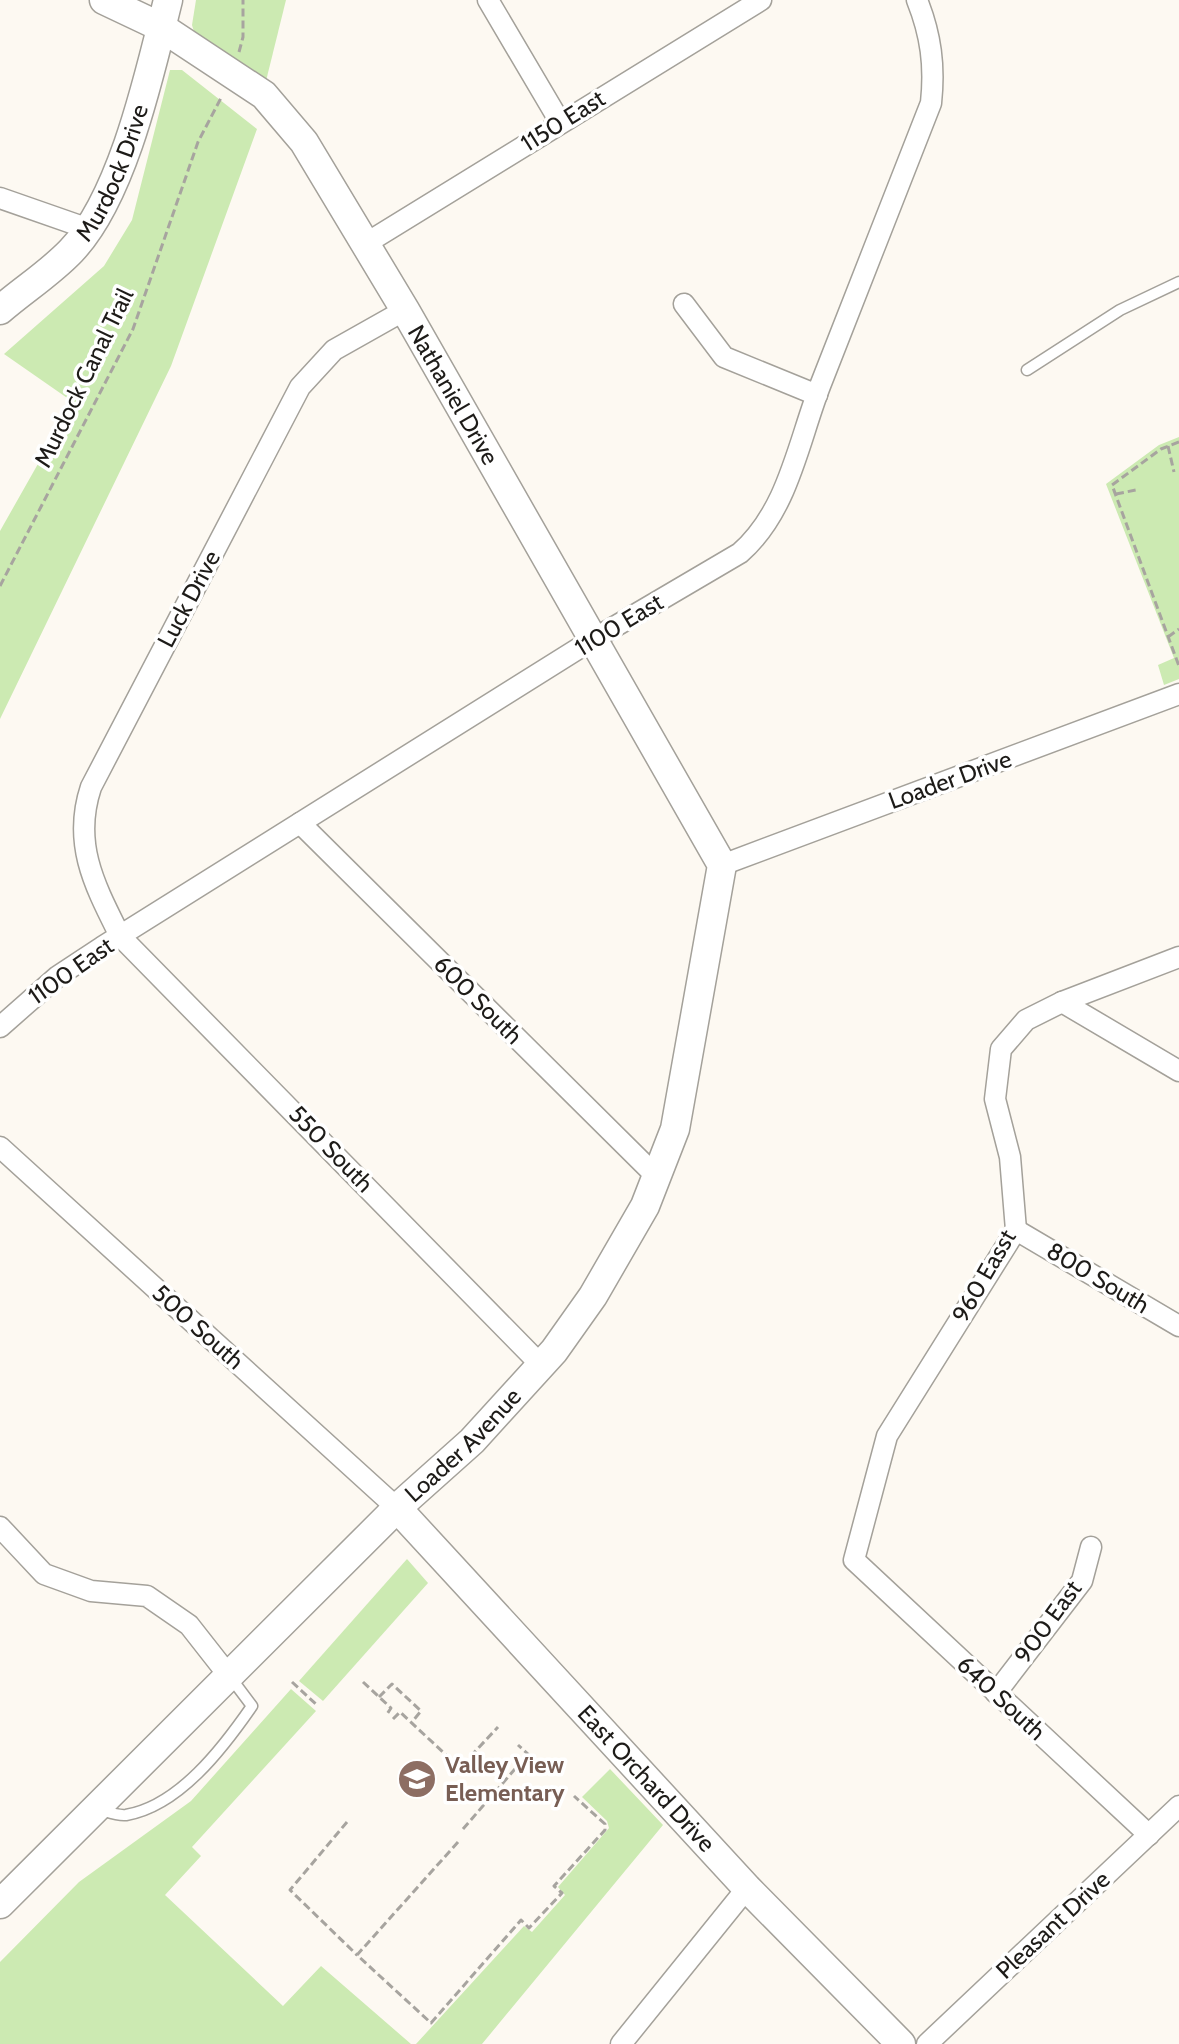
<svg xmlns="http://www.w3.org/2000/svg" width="1179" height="2044" font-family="Cabin,sans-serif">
  <rect width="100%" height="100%" fill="#fdf9f2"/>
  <g fill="#cceab2">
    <polygon points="196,0 286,0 265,85 197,42 192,25"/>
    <polygon points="170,70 182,70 257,129 171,366 0,719 0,531 73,402 4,354 104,266 132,220"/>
    <polygon points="1179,437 1179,679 1164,685 1158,665 1174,658 1106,484 1159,445"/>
    <polygon points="407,1559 428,1583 323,1701 299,1681"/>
    <polygon points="291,1689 316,1711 192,1847 201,1856 165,1895 283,2006 321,1966 411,2044 0,2044 0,1962 79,1882 191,1801"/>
    <polygon points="610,1769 663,1825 482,2044 416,2044 524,1926 532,1932 565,1895 558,1887 609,1828 607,1821 582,1797"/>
  </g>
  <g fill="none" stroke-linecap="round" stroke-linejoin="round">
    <g stroke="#a4a19a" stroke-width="13">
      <g id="lane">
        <polyline points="1027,370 1120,310 1179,282"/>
        <path d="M101,1810C108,1812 118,1816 126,1815C179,1806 223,1748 252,1706L231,1678"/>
      </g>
    </g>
    <g stroke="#a4a19a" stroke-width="23">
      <g id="street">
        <polyline points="488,0 560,122"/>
        <polyline points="0,198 86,228"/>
        <polyline points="365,244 761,0"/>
        <polyline points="684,304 724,357 817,395"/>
        <path d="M405,310L334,350L300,387L91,787C72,844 95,886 120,936L540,1364"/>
        <polyline points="300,823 656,1176"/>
        <polyline points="722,865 1179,694"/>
        <polyline points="1062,1002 1179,1071"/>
        <path d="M0,1027L58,976L102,947L592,640L740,553C788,511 798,443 820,386C857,292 894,197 931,103C935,66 931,35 917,0"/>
        <polyline points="0,1147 397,1508"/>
        <polyline points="1016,1230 1179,1326"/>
        <polyline points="0,1527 44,1574 91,1591 147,1596 189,1625 229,1676"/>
        <polyline points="996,1693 1082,1581 1091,1547"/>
        <polyline points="1149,1835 854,1560 887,1436 1016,1230 1010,1157 995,1099 1001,1049 1026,1020 1062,1002 1179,957"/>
        <polyline points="621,2044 747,1888"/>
        <polyline points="927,2044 1179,1806"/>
      </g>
    </g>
    <g stroke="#a4a19a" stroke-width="31">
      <g id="secondary">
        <path id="s1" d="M0,310C23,290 50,273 71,251C123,197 150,72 168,0"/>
        <path id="s2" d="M397,1508L747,1888L901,2044"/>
        <path id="s3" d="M0,1904L397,1508L472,1441L554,1351L593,1296L645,1206L675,1129L722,865L405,310L304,142L264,95L161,27L104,0"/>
      </g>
    </g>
    <g stroke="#a7a49f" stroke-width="3" stroke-dasharray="8 4" stroke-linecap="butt">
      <polyline points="239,52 243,37 243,0"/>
      <polyline points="1179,442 1161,449 1112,485 1179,666"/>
      <polyline points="1168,446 1174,472"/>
      <polyline points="1116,494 1136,490"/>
      <polyline points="0,586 133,329 198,142 222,96"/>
      <polyline points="1168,637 1179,629"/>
      <polyline points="292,1682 318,1706"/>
      <polyline points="363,1682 391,1708 387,1714"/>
      <polyline points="379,1697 392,1684 421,1711 412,1722"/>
      <polyline points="393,1719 400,1712 460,1768"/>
      <polyline points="454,1774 498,1727"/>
      <polyline points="347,1822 290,1890 357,1955"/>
      <polyline points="463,1829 528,1754 518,1745"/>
      <polyline points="458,1842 357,1955 431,2023 521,1920 529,1928 562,1893 554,1886 605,1830 605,1824 574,1796"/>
    </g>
    <use href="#lane" stroke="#fff" stroke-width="10"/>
    <use href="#street" stroke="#fff" stroke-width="20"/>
    <use href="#secondary" stroke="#fff" stroke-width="28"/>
  </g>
  <defs>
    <g id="school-disc" transform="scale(2)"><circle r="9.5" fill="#8d6e63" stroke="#fff"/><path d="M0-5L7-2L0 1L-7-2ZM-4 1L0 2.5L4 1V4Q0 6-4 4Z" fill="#fff"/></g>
  </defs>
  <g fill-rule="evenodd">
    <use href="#school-disc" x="417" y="1779"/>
  </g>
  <g text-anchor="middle" stroke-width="7" stroke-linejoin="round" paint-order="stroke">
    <g font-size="24" fill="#1d1b18" stroke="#fff">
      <text transform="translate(563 121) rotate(-32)" y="8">1150 East</text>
      <text dy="8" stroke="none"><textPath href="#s1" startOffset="182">Murdock Drive</textPath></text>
      <text transform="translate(84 378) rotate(-64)" y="8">Murdock Canal Trail</text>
      <text transform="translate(453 395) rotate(60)" y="8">Nathaniel Drive</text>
      <text transform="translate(189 599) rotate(-62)" y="8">Luck Drive</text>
      <text transform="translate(619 625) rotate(-31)" y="8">1100 East</text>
      <text transform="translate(950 780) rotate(-20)" y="8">Loader Drive</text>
      <text transform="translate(71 971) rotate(-35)" y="8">1100 East</text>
      <text transform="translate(478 1000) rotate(45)" y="8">600 South</text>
      <text transform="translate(331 1149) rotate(46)" y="8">550 South</text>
      <text transform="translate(984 1276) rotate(-60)" y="8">960 Easst</text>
      <text transform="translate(1098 1278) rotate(31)" y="8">800 South</text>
      <text transform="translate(198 1327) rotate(42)" y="8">500 South</text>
      <text dy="8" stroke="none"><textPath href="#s3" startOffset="652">Loader Avenue</textPath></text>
      <text transform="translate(1048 1622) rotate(-54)" y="8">900 East</text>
      <text transform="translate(1001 1698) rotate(43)" y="8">640 South</text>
      <text dy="8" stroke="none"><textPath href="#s2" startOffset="368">East Orchard Drive</textPath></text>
      <text transform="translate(1053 1925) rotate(-43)" y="8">Pleasant Drive</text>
    </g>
    <g font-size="24" font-weight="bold" fill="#785e54" stroke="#fff" text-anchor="start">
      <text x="445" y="1773">Valley View<tspan x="445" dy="28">Elementary</tspan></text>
    </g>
  </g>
</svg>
